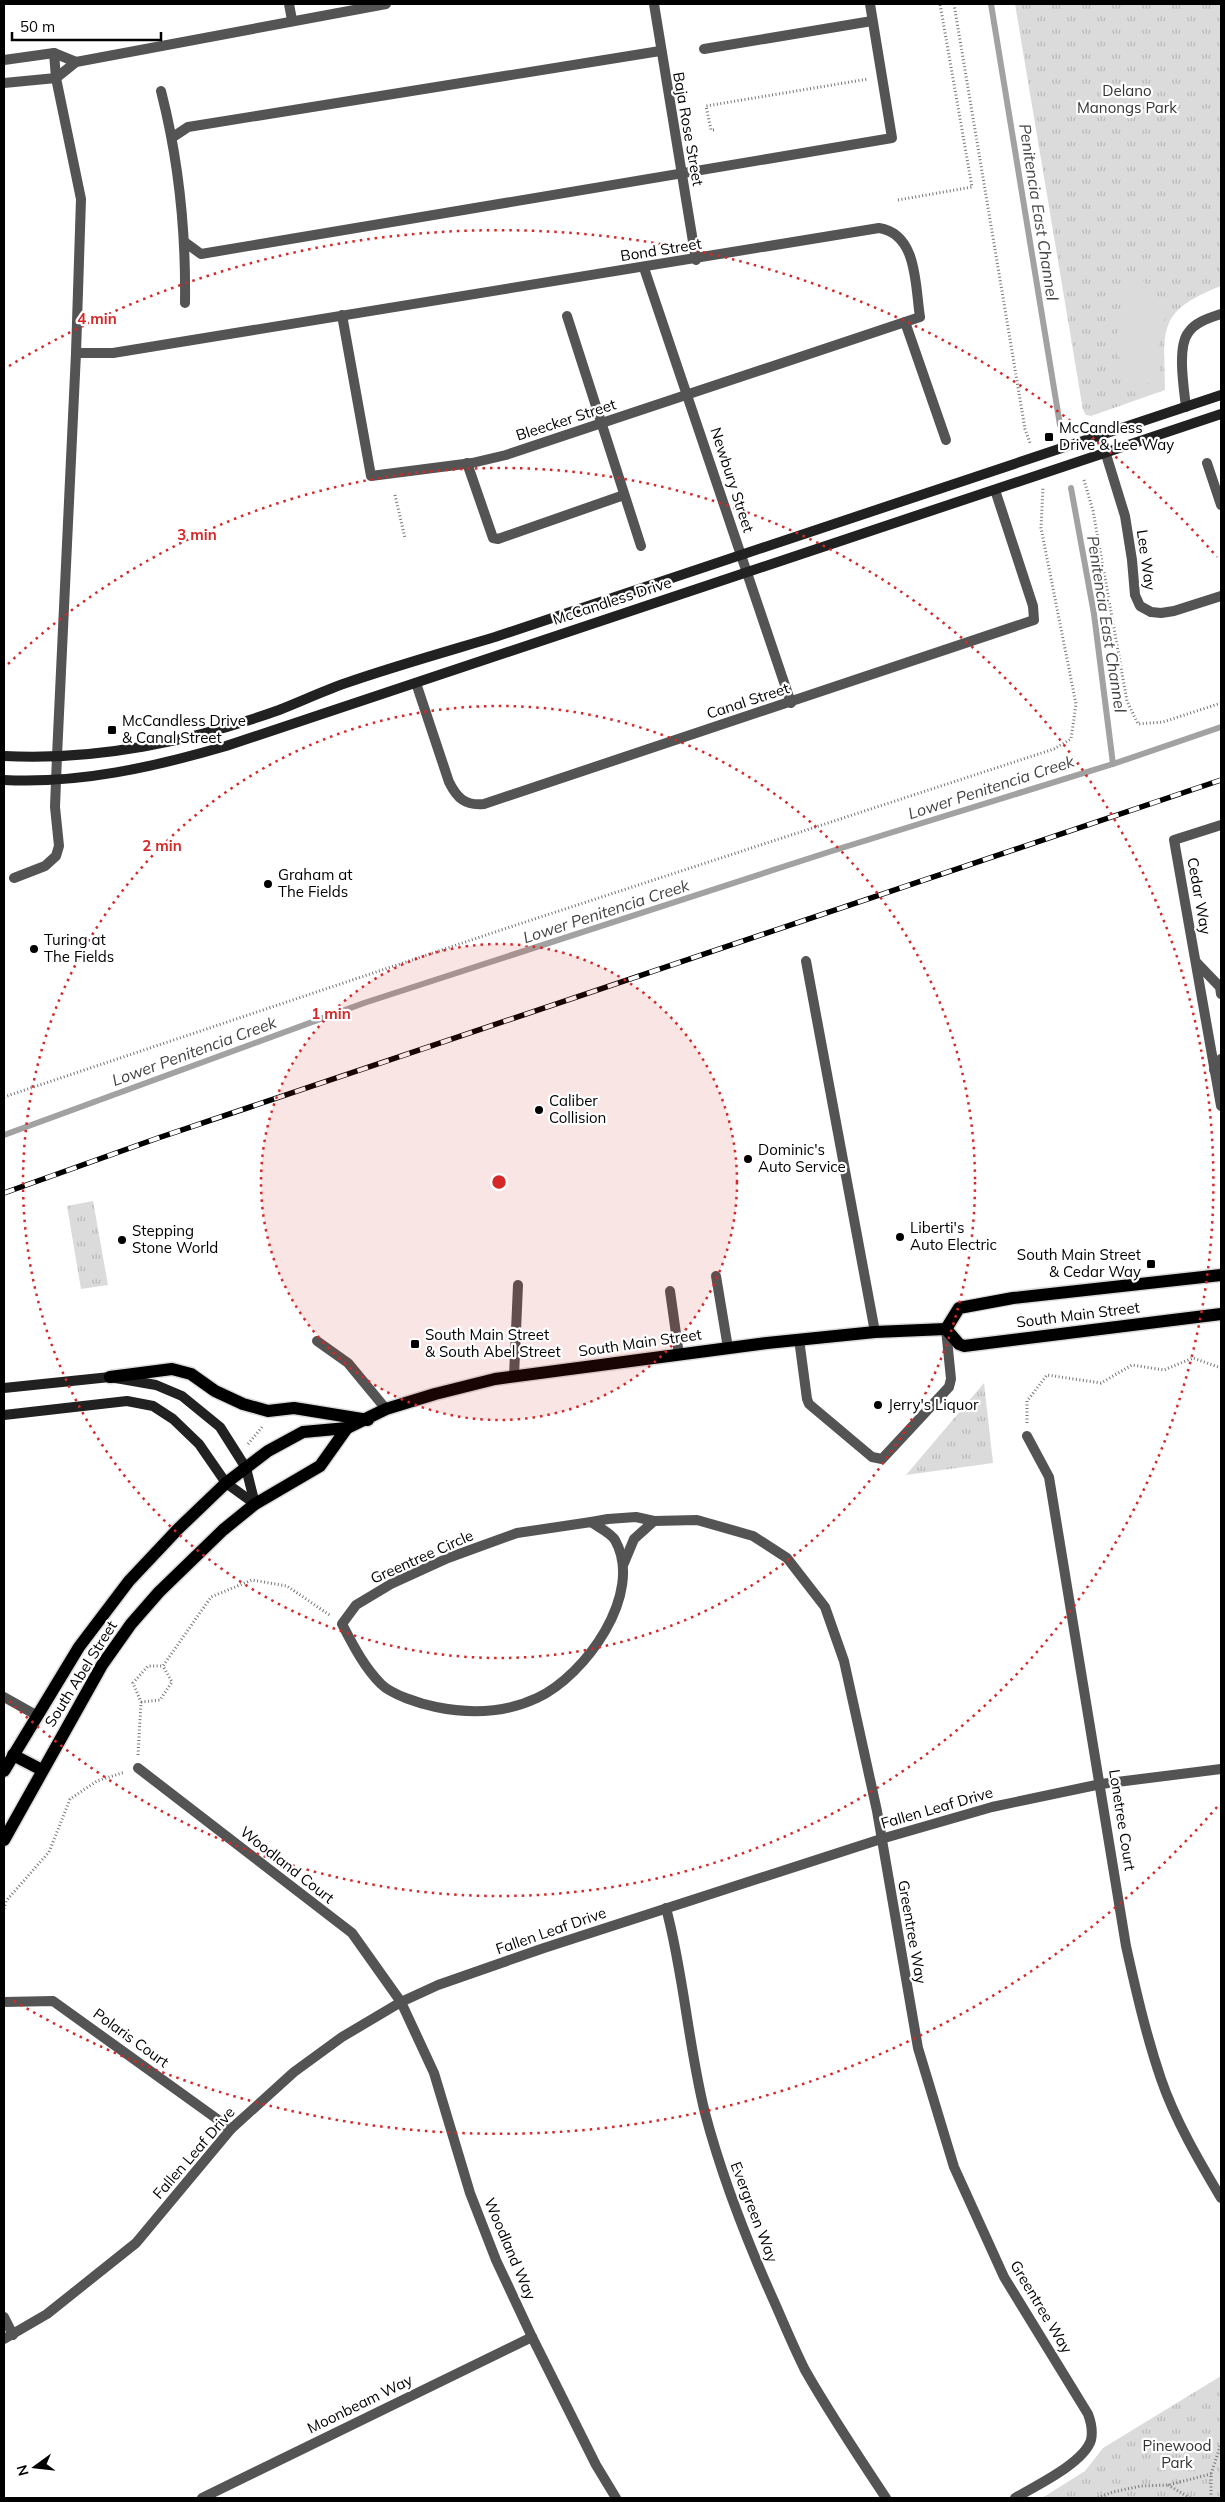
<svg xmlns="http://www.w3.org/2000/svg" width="1225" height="2502" font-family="Mulish,sans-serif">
  <defs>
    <pattern id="grass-tufts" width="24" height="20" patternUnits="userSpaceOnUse" patternTransform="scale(1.25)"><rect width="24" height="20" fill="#dbdbdb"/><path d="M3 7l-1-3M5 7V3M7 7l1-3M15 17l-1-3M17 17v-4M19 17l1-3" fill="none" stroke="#bababa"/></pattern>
  </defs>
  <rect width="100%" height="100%" fill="#fff"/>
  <g fill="url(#grass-tufts)">
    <path d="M1015,4H1221V286C1157,311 1164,328 1165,390L1091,416L1086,415L1083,410Z"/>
    <polygon points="93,1201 108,1285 81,1289 67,1206"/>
    <polygon points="984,1383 993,1463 906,1475"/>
    <polygon points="1221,2376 1221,2498 1042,2498 1085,2471 1103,2448"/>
  </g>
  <path fill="#dbdbdb" d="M1140,277L1168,313C1155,333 1159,358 1160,381L1127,388C1123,372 1118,356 1117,341C1115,324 1127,295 1123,282Z"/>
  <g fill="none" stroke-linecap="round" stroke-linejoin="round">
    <g stroke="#a2a2a2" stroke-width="6">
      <polyline points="991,4 1060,425"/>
      <polyline points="1071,488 1094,614 1113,764"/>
      <polyline points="4,1135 364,1003 835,850 1113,764 1221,727"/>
    </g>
    <g stroke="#dbdbdb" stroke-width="15">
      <g id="primary">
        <polyline points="946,1329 959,1308 1013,1298 1221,1275"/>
        <polyline points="946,1329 959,1344 964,1346 1221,1314"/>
        <polyline points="110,1377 172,1369 191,1374 215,1391 243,1404 268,1411 294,1408 368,1420"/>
        <polyline points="13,1755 42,1770"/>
        <polyline points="4,1771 79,1647 129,1581 179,1528 226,1483 268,1451 303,1432 347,1428 386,1409 435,1394 495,1379 767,1343 875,1332 946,1329"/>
        <polyline points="4,1840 102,1665 131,1624 159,1592 223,1530 255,1504 320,1466 347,1428"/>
      </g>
    </g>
    <g stroke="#767676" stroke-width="3" stroke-dasharray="1 2.5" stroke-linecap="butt">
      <polyline points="954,4 1025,429 1030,443"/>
      <polyline points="714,130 711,130 706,106 868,79"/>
      <polyline points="898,200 972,187 940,4"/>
      <polyline points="1084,480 1093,511 1127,701 1138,724 1163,722 1221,703"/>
      <polyline points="395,495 405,538"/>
      <polyline points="4,1097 510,927 1054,749 1071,739 1076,704 1041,528 1043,487"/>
      <polyline points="1027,1423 1027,1401 1047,1375 1101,1383 1132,1365 1164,1370 1193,1358 1221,1368"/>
      <polyline points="248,1444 263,1426"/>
      <polyline points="141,1702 160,1700 172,1682 163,1666"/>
      <polyline points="138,1755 141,1702 133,1683 148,1666 163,1666 211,1597 252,1580 287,1586 331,1616"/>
      <polyline points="4,1909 6,1901 49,1852 70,1799 97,1781 125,1772"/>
      <polyline points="1168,2485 1190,2498"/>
      <polyline points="1098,2498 1113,2492 1141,2486 1168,2485 1211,2474"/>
      <polyline points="1211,2498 1211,2474 1221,2444"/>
    </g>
    <g stroke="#545454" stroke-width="10">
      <polyline points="567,316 641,546"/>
      <polyline points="905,322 946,440"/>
      <path d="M1186,407C1184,389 1177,348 1188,333C1195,322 1209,318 1221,314"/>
      <polyline points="467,463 493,538 498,539 624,495"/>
      <polyline points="1207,463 1221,505"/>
      <polyline points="14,878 45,866 56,856 59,846 55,807 57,756"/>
      <polyline points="806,961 875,1332"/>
      <polyline points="1196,962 1220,987 1221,994"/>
      <polyline points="1214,1070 1221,1059"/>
      <polyline points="716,1276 728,1348"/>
      <polyline points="670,1291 679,1355"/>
      <polyline points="799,1339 807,1399 809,1404 872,1457 882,1459 949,1387 951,1379 946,1329"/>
      <polyline points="317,1341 348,1363 386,1409"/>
      <polyline points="514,1376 518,1285"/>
      <polyline points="4,1697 36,1715"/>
    </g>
    <g stroke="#545454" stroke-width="10">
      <polyline points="289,4 292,20"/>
      <polyline points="654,4 696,260"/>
      <polyline points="704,49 872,21"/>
      <path d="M54,53L56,78L81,199L76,353H113L879,228C918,234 915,286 920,317L506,455L472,463L371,476L342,315"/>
      <polyline points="4,60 54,53 76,62"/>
      <polyline points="4,83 56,78 76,62 386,4"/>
      <path d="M161,91C179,161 186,231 185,303"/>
      <polyline points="173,137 188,127 660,51"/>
      <polyline points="186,243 201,254 892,138 870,4"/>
      <polyline points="644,268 791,703"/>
      <polyline points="1100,435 1125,516 1132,560 1135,595 1140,606 1151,612 1161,613 1174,611 1221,596"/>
      <path d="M416,683L449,782C457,798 465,806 484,804L1034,620L1033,606L995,490"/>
      <polyline points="57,756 76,353"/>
      <polyline points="1221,825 1174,840 1221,1106"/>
      <path d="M1027,1436L1049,1477L1126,1946C1136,1991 1146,2035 1161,2079C1175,2120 1199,2161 1221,2198"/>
      <path d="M591,1522L608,1519L636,1517L654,1521L697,1520L753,1536L787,1558L825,1607L844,1661L877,1811L918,2048L954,2167L1004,2277L1088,2414C1091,2422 1093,2431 1091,2440C1084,2463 1035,2486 1015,2498"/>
      <path d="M591,1522C598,1527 611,1533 615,1540C645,1593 585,1676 537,1698C505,1713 470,1714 436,1707C421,1704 392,1695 381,1684C364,1667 353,1645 342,1624L356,1605L391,1584L448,1558L517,1533Z"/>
      <polyline points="624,1563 634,1539 654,1521"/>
      <polyline points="138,1768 352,1933 401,2002 434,2073 470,2193 496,2260 532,2337 596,2465 616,2498"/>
      <path d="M666,1908C684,1975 688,2045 705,2113C723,2181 748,2244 777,2308C786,2329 795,2350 805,2370C830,2414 858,2456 886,2498"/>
      <polyline points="4,2002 53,2001 231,2129"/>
      <polyline points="4,2317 13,2335"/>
      <polyline points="202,2498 532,2337"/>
    </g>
    <polyline stroke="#545454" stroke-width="10" points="4,2339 47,2314 136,2243 231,2129 294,2072 342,2037 401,2002 438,1985 544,1948 881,1839 992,1807 1101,1784 1221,1769"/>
    <g stroke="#212121" stroke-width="10">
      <path d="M4,756C96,761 193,741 279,710C302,701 323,691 346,683C395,666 445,652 495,637L1221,395"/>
      <path d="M4,780C79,784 154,767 226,746L1221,414"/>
      <polyline points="4,1388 110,1377 156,1385 182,1396 220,1427 246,1468 255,1504"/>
      <polyline points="4,1415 127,1401 153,1406 173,1419 199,1444 226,1483 255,1504"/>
    </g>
    <use href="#primary" stroke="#000" stroke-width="12"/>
    <g stroke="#000" stroke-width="5.5">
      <polyline id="rail" points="4,1193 158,1138 1221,780"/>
    </g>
    <use href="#rail" stroke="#fff" stroke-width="4" stroke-dasharray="11" stroke-linecap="butt"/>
  </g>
  <circle cx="499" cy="1182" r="238" fill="#d62828" fill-opacity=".12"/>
  <g fill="none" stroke="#d62828" stroke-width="2.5" stroke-dasharray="2.5 5">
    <circle cx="499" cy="1182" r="238"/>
    <circle cx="499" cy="1182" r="476"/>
    <path d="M8 664A714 714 0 1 1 8 1700"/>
    <path d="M1217 1807A952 952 0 0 1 9 1998M9 366A952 952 0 0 1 1217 557"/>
  </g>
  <g fill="#000" stroke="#fff" stroke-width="2">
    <rect x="1044" y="432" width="10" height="10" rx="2.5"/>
    <rect x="107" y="725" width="10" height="10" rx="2.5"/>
    <circle cx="268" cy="884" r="5"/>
    <circle cx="34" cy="949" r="5"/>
    <circle cx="539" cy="1110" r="5"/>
    <circle cx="748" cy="1159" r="5"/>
    <circle cx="900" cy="1237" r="5"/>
    <circle cx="122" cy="1240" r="5"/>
    <rect x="1146" y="1259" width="10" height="10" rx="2.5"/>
    <rect x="410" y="1339" width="10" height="10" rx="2.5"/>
    <circle cx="878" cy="1405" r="5"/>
  </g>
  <g text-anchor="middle" stroke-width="4.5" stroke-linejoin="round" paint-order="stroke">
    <g font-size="15" fill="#323232" stroke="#fff">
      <text x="1127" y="96">Delano<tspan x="1127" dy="17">Manongs Park</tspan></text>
      <text x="1177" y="2451">Pinewood<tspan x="1177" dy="17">Park</tspan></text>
    </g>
    <g font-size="15" fill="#000" stroke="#fff">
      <text transform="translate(688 129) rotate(80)" y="5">Baja Rose Street</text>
      <text transform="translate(661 250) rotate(-9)" y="5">Bond Street</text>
      <text transform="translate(566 420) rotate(-18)" y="5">Bleecker Street</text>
      <text transform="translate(732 480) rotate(72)" y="5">Newbury Street</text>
      <text transform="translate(1146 560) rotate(82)" y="5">Lee Way</text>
      <text transform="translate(612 601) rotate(-18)" y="5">McCandless Drive</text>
      <text transform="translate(748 701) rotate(-18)" y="5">Canal Street</text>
      <text transform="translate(1199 896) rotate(80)" y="5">Cedar Way</text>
      <text transform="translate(1078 1315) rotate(-7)" y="5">South Main Street</text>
      <text transform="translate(640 1343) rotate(-8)" y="5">South Main Street</text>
      <text transform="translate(422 1557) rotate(-24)" y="5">Greentree Circle</text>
      <text transform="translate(81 1674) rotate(-58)" y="5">South Abel Street</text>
      <text transform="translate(937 1808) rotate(-16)" y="5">Fallen Leaf Drive</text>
      <text transform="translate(1122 1820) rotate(81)" y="5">Lonetree Court</text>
      <text transform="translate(287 1865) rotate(38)" y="5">Woodland Court</text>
      <text transform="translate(551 1931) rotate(-19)" y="5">Fallen Leaf Drive</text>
      <text transform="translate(912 1932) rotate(80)" y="5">Greentree Way</text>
      <text transform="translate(131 2038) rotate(36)" y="5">Polaris Court</text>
      <text transform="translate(194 2153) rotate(-49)" y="5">Fallen Leaf Drive</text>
      <text transform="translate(754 2212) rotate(69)" y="5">Evergreen Way</text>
      <text transform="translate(510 2249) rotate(67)" y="5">Woodland Way</text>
      <text transform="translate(1041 2307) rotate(59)" y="5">Greentree Way</text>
      <text transform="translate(360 2404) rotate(-26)" y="5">Moonbeam Way</text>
    </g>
    <g font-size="15" fill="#000" stroke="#fff" text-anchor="start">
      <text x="1059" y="433">McCandless<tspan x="1059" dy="17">Drive &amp; Lee Way</tspan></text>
      <text x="122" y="726">McCandless Drive<tspan x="122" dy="17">&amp; Canal Street</tspan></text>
      <text x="278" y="880">Graham at<tspan x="278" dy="17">The Fields</tspan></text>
      <text x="44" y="945">Turing at<tspan x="44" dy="17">The Fields</tspan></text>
      <text x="549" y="1106">Caliber<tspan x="549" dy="17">Collision</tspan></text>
      <text x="758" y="1155">Dominic's<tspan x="758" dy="17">Auto Service</tspan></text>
      <text x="910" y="1233">Liberti's<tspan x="910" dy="17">Auto Electric</tspan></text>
      <text x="132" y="1236">Stepping<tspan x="132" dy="17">Stone World</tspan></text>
      <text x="1141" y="1260" text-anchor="end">South Main Street<tspan x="1141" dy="17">&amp; Cedar Way</tspan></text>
      <text x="425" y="1340">South Main Street<tspan x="425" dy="17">&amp; South Abel Street</tspan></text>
      <text x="888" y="1410">Jerry's Liquor</text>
    </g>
    <g font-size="16" font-style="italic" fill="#434343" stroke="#fff">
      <text transform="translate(1039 212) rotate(81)" y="6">Penitencia East Channel</text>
      <text transform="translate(1107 624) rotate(81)" y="6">Penitencia East Channel</text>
      <text transform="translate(991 787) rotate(-18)" y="6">Lower Penitencia Creek</text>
      <text transform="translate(606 911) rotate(-18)" y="6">Lower Penitencia Creek</text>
      <text transform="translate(194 1051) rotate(-20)" y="6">Lower Penitencia Creek</text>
    </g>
  </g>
  <circle cx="499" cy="1182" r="8" fill="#d62828" stroke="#fff" stroke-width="2.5"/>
  <g font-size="15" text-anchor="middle" font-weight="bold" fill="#d62828" stroke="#fff" stroke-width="4.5" stroke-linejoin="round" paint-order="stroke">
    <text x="97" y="324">4 min</text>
    <text x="197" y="540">3 min</text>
    <text x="162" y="851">2 min</text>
    <text x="331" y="1019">1 min</text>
  </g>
  <rect width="1225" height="2502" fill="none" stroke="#000000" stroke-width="10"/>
  <g transform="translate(35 2467) rotate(255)" stroke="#ffffff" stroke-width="4" paint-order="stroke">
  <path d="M0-4L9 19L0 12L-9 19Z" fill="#000000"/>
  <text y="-8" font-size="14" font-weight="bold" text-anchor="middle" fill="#000000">N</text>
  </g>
  <path d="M12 32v8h149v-8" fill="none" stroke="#000000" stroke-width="2.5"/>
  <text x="20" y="32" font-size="15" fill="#000000" stroke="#ffffff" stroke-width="4" paint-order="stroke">50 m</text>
</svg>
